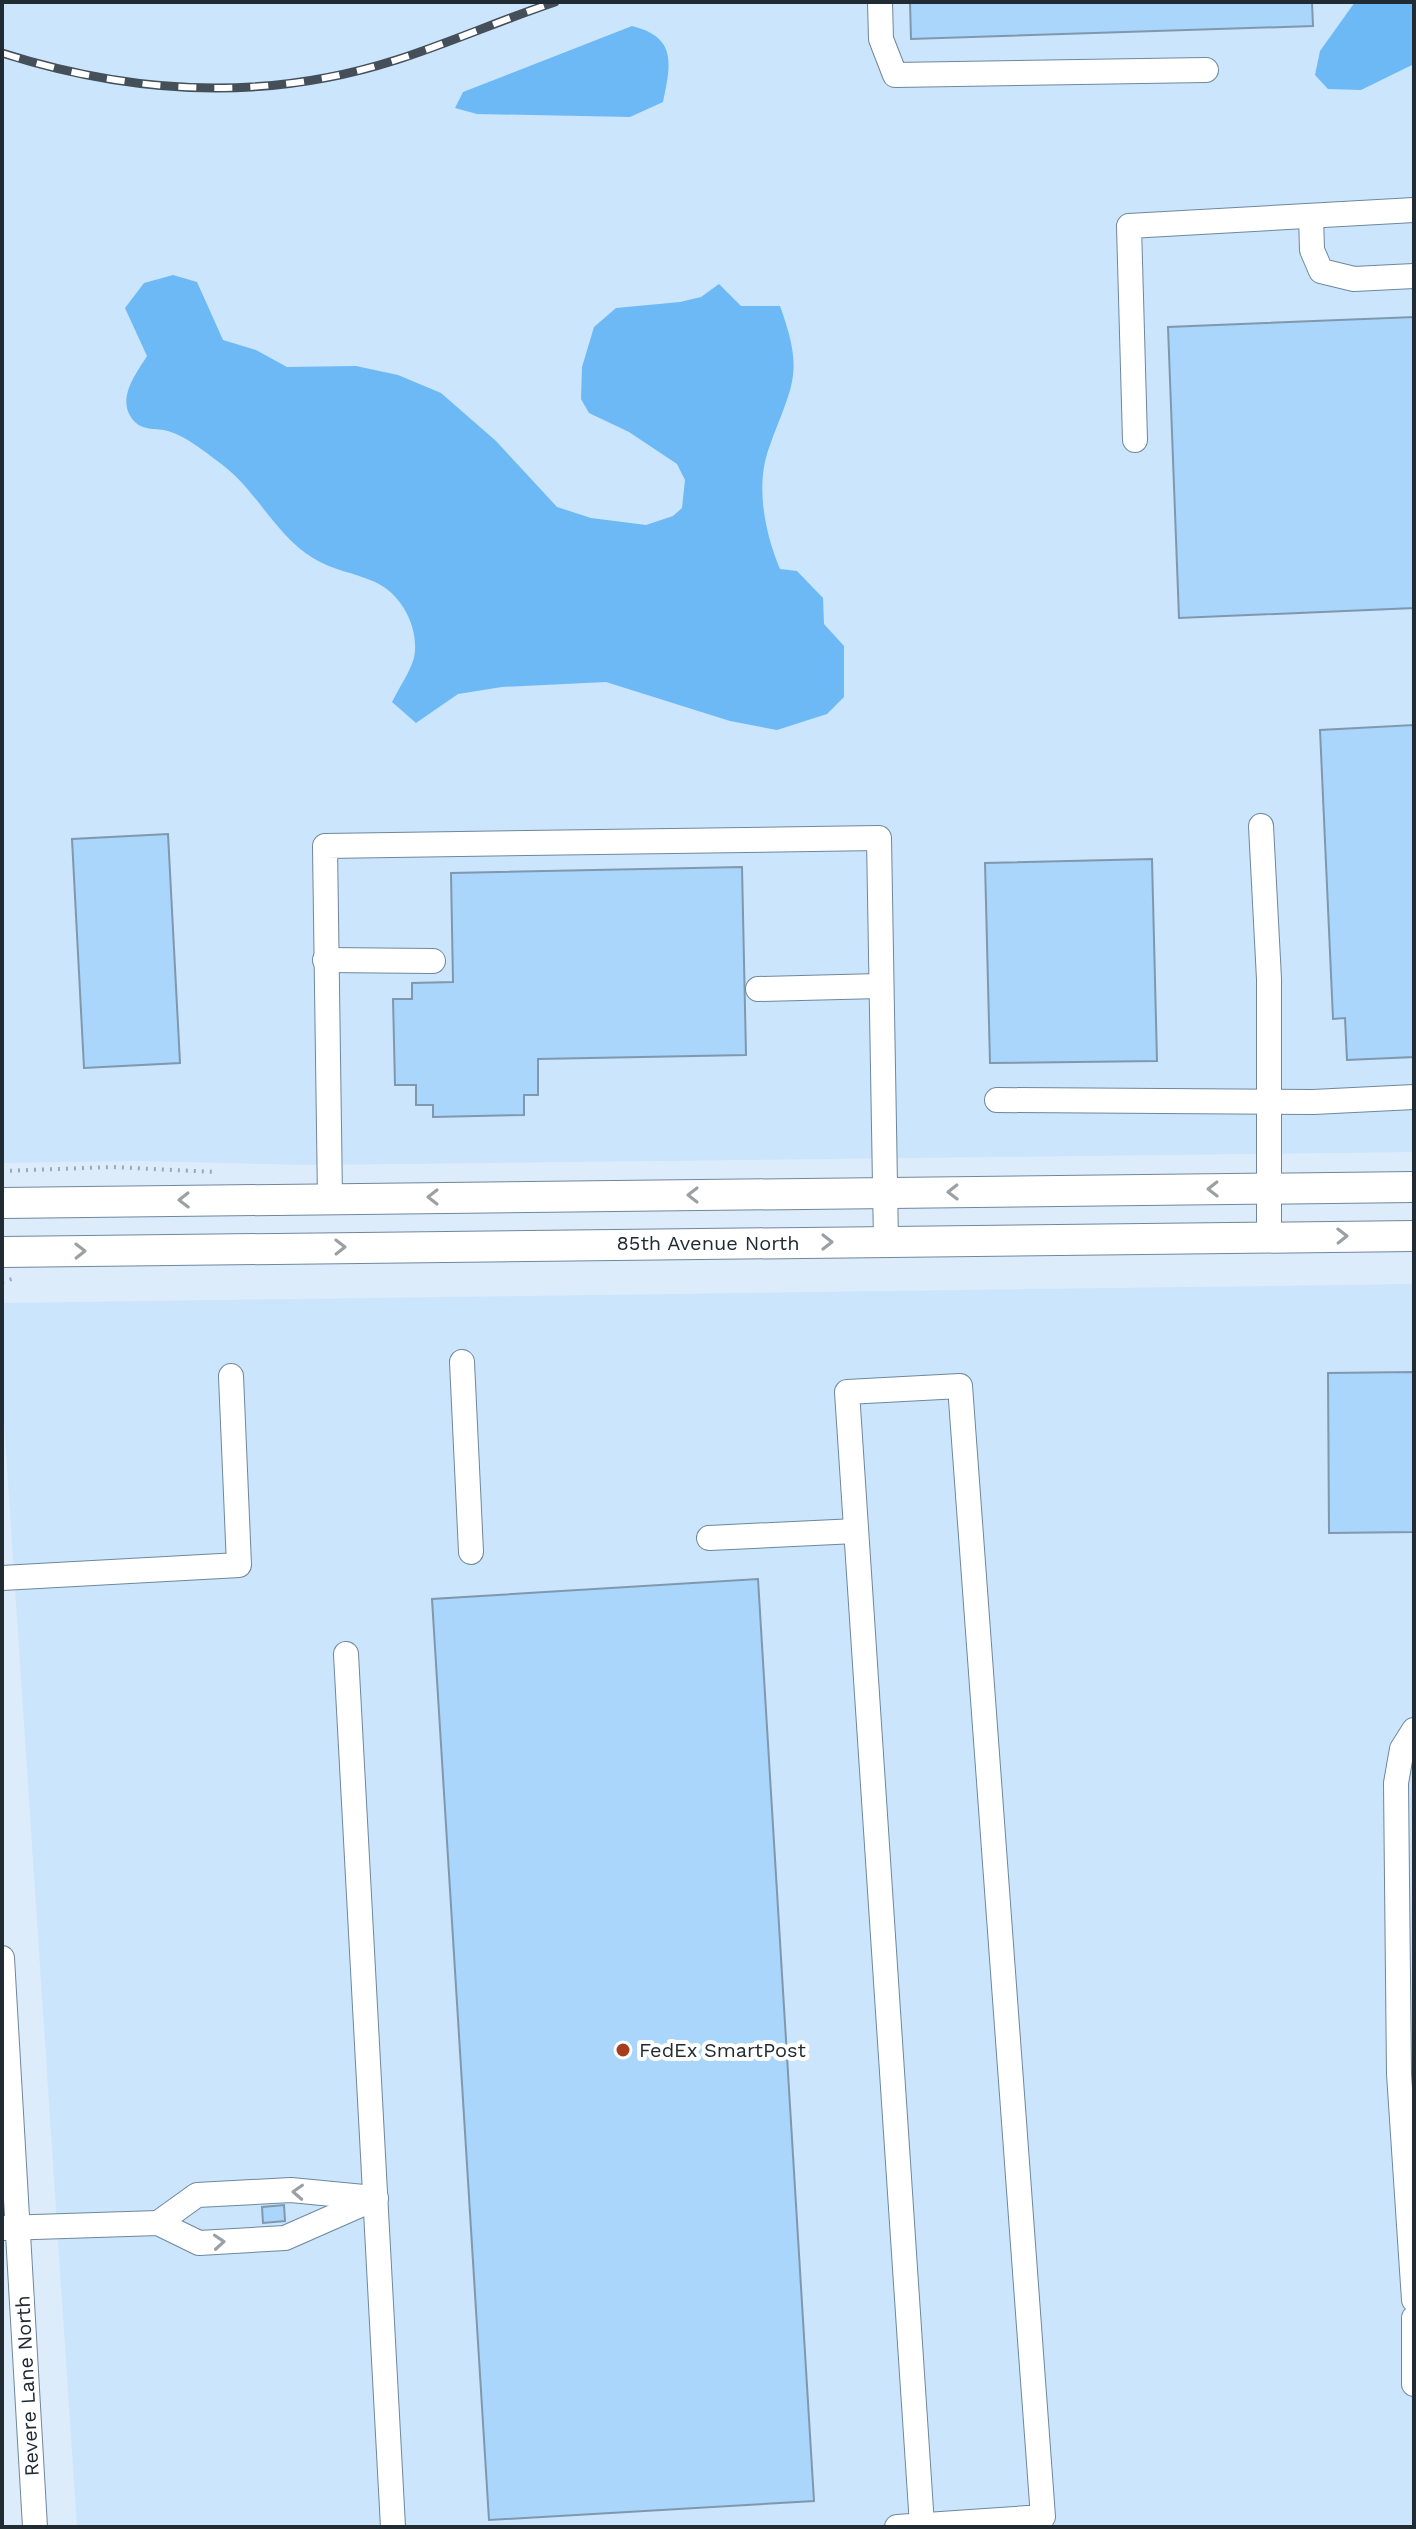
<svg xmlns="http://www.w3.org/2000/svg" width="1416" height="2529" font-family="'Work Sans',sans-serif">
  <rect width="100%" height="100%" fill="#dcecfa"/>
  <g fill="#cae5fc">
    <polygon points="2,2 1414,2 1414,1152 308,1165 139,1161 2,1163"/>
    <polygon points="1414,1284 1414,2527 77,2527 2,1390 2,1303"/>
  </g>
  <g fill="#6db9f6">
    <polygon points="1355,2 1414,2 1414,64 1361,90 1328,89 1315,75 1320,51"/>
    <path d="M632,26C677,37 671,64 663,102L630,117L477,114L455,108L463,92Z"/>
    <path d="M173,275L197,282L223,340L256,350L287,367L356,366L398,375L441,393L496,441L557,507L591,518L646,525L673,516L682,508L685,480L677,464L629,432L589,413L581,399L582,367L594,327L616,308L680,302L701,297L719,284L741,306H780C805,375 792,384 769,448C755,486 765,533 780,569L797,571L823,598L824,624L844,646V697L827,714L777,730L730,721L606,682L502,687L458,694L416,723L392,702C399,688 410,672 414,658C420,629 402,594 375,582C356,573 331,570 313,558C274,534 257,490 220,463C204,451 187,437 168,431C157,428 143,431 134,421C115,400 136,374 147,356L125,308L144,283Z"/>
  </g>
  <g fill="#aad6fc" stroke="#7f98ad" stroke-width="2">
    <polygon points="910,2 1312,2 1313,26 911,39"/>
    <polygon points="1414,317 1414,608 1179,618 1168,327"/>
    <polygon points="1414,725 1414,1057 1347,1060 1345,1018 1333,1019 1320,730"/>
    <polygon points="168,834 180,1063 84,1068 72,839"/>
    <polygon points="1152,859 1157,1061 990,1063 985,863"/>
    <polygon points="742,867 746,1055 538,1059 538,1095 524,1095 524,1115 433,1117 433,1105 416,1105 416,1085 395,1085 393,999 412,999 412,983 453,982 451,873"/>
    <polygon points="1414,1372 1414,1532 1329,1533 1328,1373"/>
    <polygon points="758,1579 814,2501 489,2520 432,1599"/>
    <polygon points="284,2205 285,2221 263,2223 262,2207"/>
  </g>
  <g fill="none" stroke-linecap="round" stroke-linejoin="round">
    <g stroke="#6f879c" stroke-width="26">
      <g id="minor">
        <polyline points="880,2 881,39 895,75 1206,70"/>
        <polyline points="1311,216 1312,250 1321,271 1354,279 1414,276"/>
        <polyline points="1135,440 1129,226 1414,210"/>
        <polyline points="1261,826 1269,979 1269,1237"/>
        <polyline points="325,960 433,961"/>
        <polyline points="758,989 880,986"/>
        <polyline points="997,1100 1313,1102 1414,1097"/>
        <polyline points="330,1198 325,846 879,838 886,1242"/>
        <polyline points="462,1362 471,1552"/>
        <polyline points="709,1538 856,1531"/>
        <polyline points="2,1578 239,1565 231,1376"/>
        <polyline points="346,1654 393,2527"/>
        <polyline points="1414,1730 1402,1749 1396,1783 1399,2074 1414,2300"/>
        <polyline points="2,1958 35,2527"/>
        <polyline points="158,2223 197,2195 291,2190 374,2198"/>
        <polyline points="4,2228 158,2223 199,2243 285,2238 376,2198"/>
        <polyline points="1414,2318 1414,2384"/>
        <polyline points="897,2527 1043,2517 960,1386 847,1392 922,2525"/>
      </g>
    </g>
    <g stroke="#6f879c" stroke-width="32">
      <g id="major">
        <polyline points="2,1203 1414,1187"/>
        <polyline points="2,1252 1414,1236"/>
      </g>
    </g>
    <g stroke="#9ba9b5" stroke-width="4" stroke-dasharray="2 6" stroke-linecap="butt">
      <polyline points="2,1171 112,1167 215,1172"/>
      <polyline points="2,1282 12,1279"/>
    </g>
    <use href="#minor" stroke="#fff" stroke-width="24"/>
    <use href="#major" stroke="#fff" stroke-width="30"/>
    <g stroke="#444f59" stroke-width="9">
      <path id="rail" d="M2,53C131,94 265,102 396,60C449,43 501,20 555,2"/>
    </g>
    <use href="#rail" stroke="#fff" stroke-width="6" stroke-dasharray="18" stroke-linecap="butt"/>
  </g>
  <defs><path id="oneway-chevron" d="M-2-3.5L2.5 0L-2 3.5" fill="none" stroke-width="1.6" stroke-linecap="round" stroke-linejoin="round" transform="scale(2)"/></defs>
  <g stroke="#9ba0a4">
    <use href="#oneway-chevron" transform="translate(1213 1189) rotate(179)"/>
    <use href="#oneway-chevron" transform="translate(953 1192) rotate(179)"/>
    <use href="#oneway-chevron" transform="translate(693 1195) rotate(180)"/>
    <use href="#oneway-chevron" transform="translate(433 1197) rotate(180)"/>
    <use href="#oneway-chevron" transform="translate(184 1200) rotate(179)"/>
    <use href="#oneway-chevron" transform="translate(1342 1236) rotate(-1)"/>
    <use href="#oneway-chevron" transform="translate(827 1242)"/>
    <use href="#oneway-chevron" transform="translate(340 1247) rotate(-1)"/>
    <use href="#oneway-chevron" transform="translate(80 1251) rotate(-1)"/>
    <use href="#oneway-chevron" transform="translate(298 2192) rotate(-177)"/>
    <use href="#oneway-chevron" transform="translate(219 2242) rotate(-4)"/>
  </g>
  <circle fill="#a63e1e" stroke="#fff" stroke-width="3" cx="623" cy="2050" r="8"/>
  <g text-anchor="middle" stroke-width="8" stroke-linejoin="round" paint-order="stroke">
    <g font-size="20" fill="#212b34" stroke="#fff">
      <text x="708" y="1250">85th Avenue North</text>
      <text transform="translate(27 2386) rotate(-93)" y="7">Revere Lane North</text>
    </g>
    <g font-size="20" fill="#212b34" stroke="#fff" text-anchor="start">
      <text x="639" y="2057">FedEx SmartPost</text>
    </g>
  </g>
  <rect width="1416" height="2529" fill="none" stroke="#212b34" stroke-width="8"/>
</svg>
